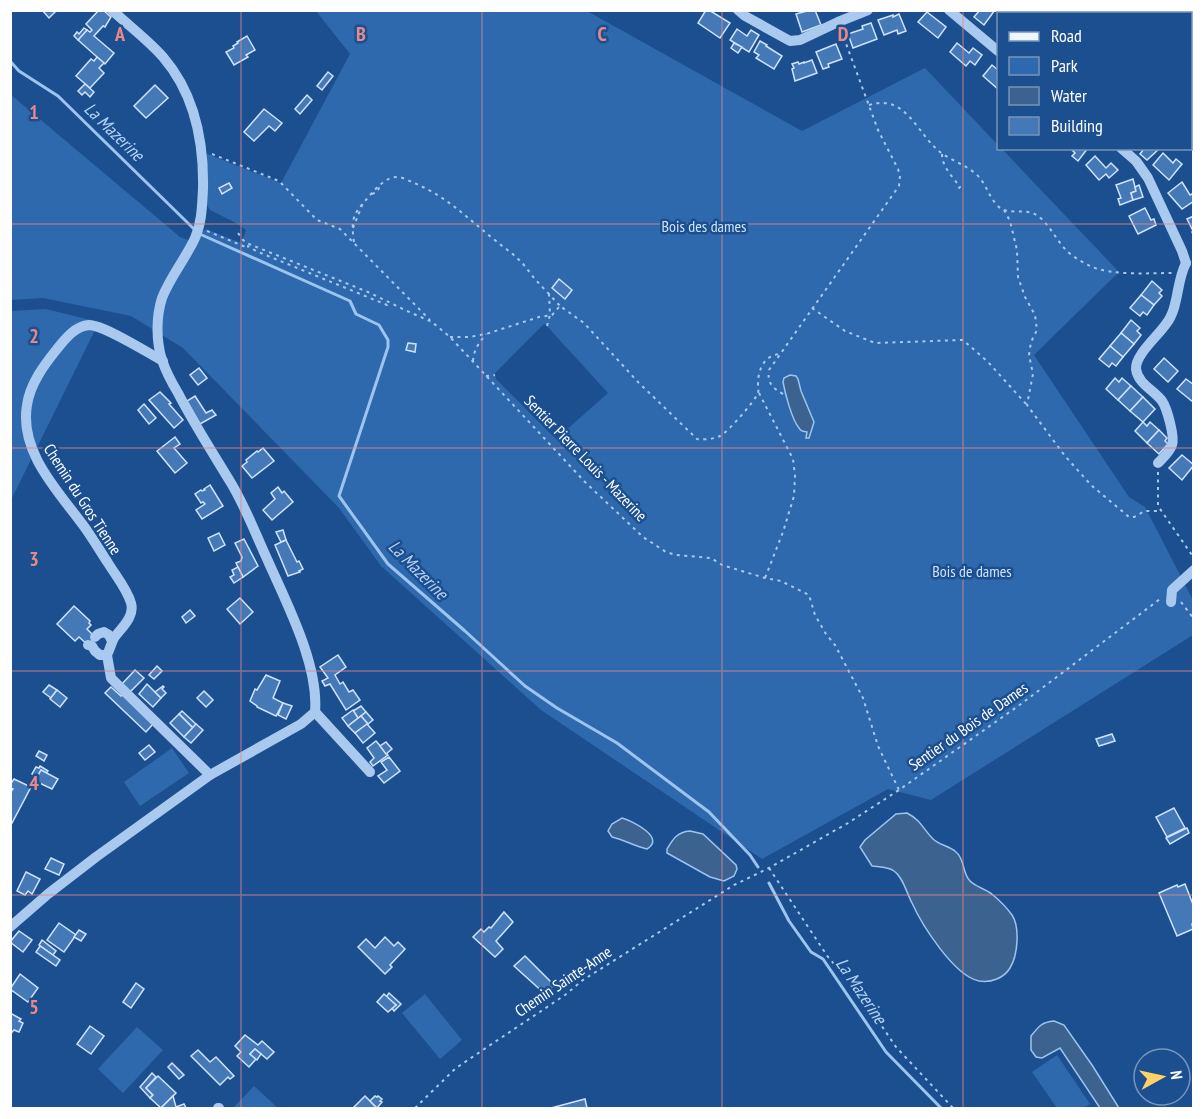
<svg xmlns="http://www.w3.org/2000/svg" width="1204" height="1119" font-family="'PT Sans Narrow',sans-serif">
  <rect width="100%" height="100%" fill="#1b4f8f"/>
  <g fill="#2e69ad" fill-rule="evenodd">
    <path d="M316,11H587L802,131L925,68L998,145V148L1002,149L1119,272L1034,355L1129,497L1145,507L1193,600V635L931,800L888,789L762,859L541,710L381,566L339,508L183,348L131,316L43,298L11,300L10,94L180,237L196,243L202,232L206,229L241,243L246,230L238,224L210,210L207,205L205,153L281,183L350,54ZM545,324L608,393L556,439L496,379L495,373L543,325ZM798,379L807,408L812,418L809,438L808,431L793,416L785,392Z"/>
    <polygon points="1170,11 1193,11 1193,101 1190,99 1190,14 1171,13"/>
    <polygon points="46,309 99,322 11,500 11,311"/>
    <polygon points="172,748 189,773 140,806 124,782"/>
    <polygon points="425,994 462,1040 440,1059 402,1013"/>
    <polygon points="137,1027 163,1050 123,1093 98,1069"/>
    <polygon points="1057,1055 1090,1104 1083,1108 1057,1108 1032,1072"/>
    <polygon points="254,1086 278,1108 233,1108"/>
  </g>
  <g fill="#3c6290" stroke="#9cc4f0" stroke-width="1.5">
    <path d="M790,375L796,376L798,379L801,391L814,422L809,438H806L807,432C803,431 801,432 799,428C792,420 785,393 783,382L784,378Z"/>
    <path d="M907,813C922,821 922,828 933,839C939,845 950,846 956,852C965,859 962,873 970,881C976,887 986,889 993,895C999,900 1007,908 1012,915C1020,927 1018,955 1010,968C1004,978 991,983 979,981C954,976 922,925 912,903C907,894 903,877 894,871C889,867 879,867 872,866L860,847L865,840L896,814Z"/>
    <path d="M622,818C633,821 666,838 647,849C634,846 625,840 612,837L608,831L612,824Z"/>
    <path d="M690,831L703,834L736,865L737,869L734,876L724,881L710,877L667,853V849C673,839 677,832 690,831Z"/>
    <path d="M1054,1021L1064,1025L1092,1065L1119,1108H1100L1060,1048L1042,1058L1036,1057L1031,1050V1036C1039,1026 1042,1022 1054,1021Z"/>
  </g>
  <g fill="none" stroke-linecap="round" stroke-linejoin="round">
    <g stroke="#9cc4f0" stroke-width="3">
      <polyline points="10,61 19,71 58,96 194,229"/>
      <polyline points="202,235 350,301 356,314 379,325 388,340 388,347 339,496 388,564 465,631 525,686 557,708 617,743 709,812 750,855 758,867"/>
      <polyline points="769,883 789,921 811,952 823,959 886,1052 941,1108"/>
    </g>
  </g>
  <g fill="#4478b7" stroke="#cfe3fa" stroke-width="1.5">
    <polygon points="42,10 57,10 49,18"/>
    <polygon points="99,10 103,10 111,17 105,27 103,26 94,36 114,53 105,64 78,40 87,30 90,32 92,30 86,24"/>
    <polygon points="706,10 709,10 730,23 720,38 698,23"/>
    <polygon points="815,10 821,25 802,32 796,14 807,11"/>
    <polygon points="980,10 995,10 984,25 974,17"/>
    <polygon points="927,12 946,27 938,38 918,22"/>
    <polygon points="899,14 906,31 898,34 897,30 884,35 878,20 893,15 893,17"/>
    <polygon points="871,23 877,39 853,48 848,34 863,29 862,26"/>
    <polygon points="84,28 87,30 78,40 74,36 77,32 79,34"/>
    <polygon points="737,29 747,36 751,30 759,35 749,52 730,40"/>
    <polygon points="247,36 255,50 246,55 248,57 234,65 226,52 234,48 233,46 238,43 237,42"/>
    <polygon points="760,41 767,45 766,46 782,56 774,69 756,58 759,55 754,52"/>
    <polygon points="734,43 742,47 738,53 731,48"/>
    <polygon points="957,43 969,53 973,48 982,55 975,65 970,61 966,66 950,52"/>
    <polygon points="836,44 842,59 828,64 829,67 823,69 816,52"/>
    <polygon points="97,57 104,63 99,68 104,73 90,88 76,76 91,59 94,61"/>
    <polygon points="812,60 817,73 795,81 792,69 794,68 792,64 798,62 799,64 804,62 804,63"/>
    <polygon points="992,65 998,70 998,89 983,76"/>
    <polygon points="328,72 333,76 322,90 317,86"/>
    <polygon points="85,84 94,92 90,97 85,92 82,95 78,91"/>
    <polygon points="155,85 168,98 146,118 134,106"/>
    <polygon points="307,95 312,100 300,114 295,109"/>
    <polygon points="264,109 282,123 275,131 269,126 254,141 244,132"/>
    <polygon points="1070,148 1088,148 1078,161 1072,156 1075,153"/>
    <polygon points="1144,149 1144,148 1159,149 1147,160 1140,154"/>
    <polygon points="1163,153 1173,163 1176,159 1182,164 1169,180 1153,165"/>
    <polygon points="1095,156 1106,168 1111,163 1118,170 1109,178 1106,174 1099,180 1086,165"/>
    <polygon points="1133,179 1136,191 1131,193 1133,200 1120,205 1118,199 1121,198 1116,185"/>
    <polygon points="1182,182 1190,195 1194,193 1194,201 1182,209 1168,193"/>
    <polygon points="229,183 232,188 222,194 219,188"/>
    <polygon points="1139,185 1143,197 1133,200 1131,193 1136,191 1135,187"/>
    <polygon points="1145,208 1151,220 1154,219 1156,225 1138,234 1129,216"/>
    <polygon points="1194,216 1194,237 1192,232 1193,231 1187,219"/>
    <polygon points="559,279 572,290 565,299 552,288"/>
    <polygon points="1152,281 1162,290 1159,293 1162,296 1154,305 1141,295"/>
    <polygon points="1141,295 1154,305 1147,315 1143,312 1140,316 1130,308"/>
    <polygon points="1131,320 1140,328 1137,331 1141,335 1134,344 1121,333"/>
    <polygon points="1121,333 1134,344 1123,357 1110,346"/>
    <polygon points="408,343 416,344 415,352 406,350"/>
    <polygon points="1110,346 1123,357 1116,366 1112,363 1109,367 1099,359"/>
    <polygon points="1164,358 1178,371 1168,382 1154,369"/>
    <polygon points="199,368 207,378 198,385 190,375"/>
    <polygon points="1115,378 1119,382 1122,378 1131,386 1118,400 1106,389"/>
    <polygon points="1186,379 1194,385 1193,402 1177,389"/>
    <polygon points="1131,386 1143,397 1130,411 1118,400"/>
    <polygon points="160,392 171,403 169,404 183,420 174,428 149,400"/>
    <polygon points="195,396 206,413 212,410 216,415 200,424 187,401"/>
    <polygon points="1143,397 1155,409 1143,422 1130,411"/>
    <polygon points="144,404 156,418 149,424 138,410"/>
    <polygon points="1143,422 1147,426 1150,422 1159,430 1147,443 1135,431"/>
    <polygon points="1159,430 1167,438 1165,441 1168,444 1159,454 1147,443"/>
    <polygon points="175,437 180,444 174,448 187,463 175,473 157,451"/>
    <polygon points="263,448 274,461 252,478 242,466 247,462 246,460 257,451 258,452"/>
    <polygon points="1182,455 1194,465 1182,480 1169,468"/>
    <polygon points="210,485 223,506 202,519 196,510 205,504 203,502 201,503 195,494 201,490 202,491 205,490 204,489"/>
    <polygon points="278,487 282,493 284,491 293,502 272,520 263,510 275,499 271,493"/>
    <polygon points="283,530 286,540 281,542 276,532"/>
    <polygon points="219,533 225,545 214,551 208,538"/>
    <polygon points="244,539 258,566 243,577 236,563 241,561 242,557 235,543"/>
    <polygon points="286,540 297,562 299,561 303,569 299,571 300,572 288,576 275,545"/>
    <polygon points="238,567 243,577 234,583 230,577 234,575 232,570"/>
    <polygon points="240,598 253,612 240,624 227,609"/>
    <polygon points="74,606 90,621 89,623 91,625 87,629 95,637 88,645 79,637 75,641 57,624"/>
    <polygon points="190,610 195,616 186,623 182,617"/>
    <polygon points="338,655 346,667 335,675 340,684 343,682 349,692 353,690 360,700 346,710 330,684 325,686 322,681 328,678 320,667"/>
    <polygon points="157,666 162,671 154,679 149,675"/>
    <polygon points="135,670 144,678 129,693 121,685"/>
    <polygon points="266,675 280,681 273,698 283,703 276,716 257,707 257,706 250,701 255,689 257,690"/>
    <polygon points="147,684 161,698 153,707 139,694"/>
    <polygon points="49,685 57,690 51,698 43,692"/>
    <polygon points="163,686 164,687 162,689 166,693 161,698 155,692"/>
    <polygon points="111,687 121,696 122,694 153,724 146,732 105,693"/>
    <polygon points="57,690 67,698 60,707 50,699"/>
    <polygon points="204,691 213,700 206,707 197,698"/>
    <polygon points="283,703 292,706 286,719 278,715"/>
    <polygon points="361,706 366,712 358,718 353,711"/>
    <polygon points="353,710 358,718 348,726 342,718"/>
    <polygon points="182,711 196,724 193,728 179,714"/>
    <polygon points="366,712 373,720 368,724 361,716"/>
    <polygon points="179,714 193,728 184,737 170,723"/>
    <polygon points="361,716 368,724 355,733 348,726"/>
    <polygon points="196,724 203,730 191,743 184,737"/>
    <polygon points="367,724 375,733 363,743 355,733"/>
    <polygon points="1112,734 1115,741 1099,746 1096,739"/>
    <polygon points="376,741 388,755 373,766 370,762 374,758 367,748"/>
    <polygon points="386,742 392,749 386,754 380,746"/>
    <polygon points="149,745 155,752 145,760 139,753"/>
    <polygon points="39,751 47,755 44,761 36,756"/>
    <polygon points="389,757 400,771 384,783 378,776 387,770 381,762"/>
    <polygon points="40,766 48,771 46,773 41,770 38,777 32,774 36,767 39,768"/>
    <polygon points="41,770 58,779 52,789 35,781"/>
    <polygon points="14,779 31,787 12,823 10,822 10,793 13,789 10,788 10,785"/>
    <polygon points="1174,808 1185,828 1167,837 1156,817"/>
    <polygon points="1187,828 1189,833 1170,844 1166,838"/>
    <polygon points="51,858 64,864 59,875 45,869"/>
    <polygon points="26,872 40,879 32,894 28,891 25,895 17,891"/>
    <polygon points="1185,884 1194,907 1194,924 1192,924 1193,929 1177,936 1159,893 1177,885 1178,887"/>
    <polygon points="504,912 513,922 496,941 503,949 495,957 473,937 481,929 484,932 489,927 491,928"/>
    <polygon points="59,923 76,935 64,952 47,940"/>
    <polygon points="79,930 86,934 81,941 74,937"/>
    <polygon points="19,931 32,940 23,952 10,942"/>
    <polygon points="385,937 394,946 398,942 405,949 390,965 392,967 385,974 358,947 366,939 375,948"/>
    <polygon points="42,940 56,951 53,955 39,945"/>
    <polygon points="40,946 60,960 56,966 36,952"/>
    <polygon points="525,956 554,985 545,994 514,966"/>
    <polygon points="20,974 38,988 28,1002 10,989"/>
    <polygon points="136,983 144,989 131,1008 123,1002"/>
    <polygon points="389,993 401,1004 394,1011 392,1008 396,1005 386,997"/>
    <polygon points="384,994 396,1005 388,1012 377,1002"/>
    <polygon points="10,1013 21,1019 19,1021 23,1023 19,1032 14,1030 12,1032 10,1031"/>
    <polygon points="90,1026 104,1036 91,1054 77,1044"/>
    <polygon points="245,1035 258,1045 262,1041 274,1052 267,1059 255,1049 250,1054 256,1059 249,1067 237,1056 241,1052 235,1046"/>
    <polygon points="255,1049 261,1054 257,1060 250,1054"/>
    <polygon points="198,1050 210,1062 216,1057 234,1076 230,1079 228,1077 220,1085 191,1056"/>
    <polygon points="172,1063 184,1075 179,1079 168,1067"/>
    <polygon points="152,1073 156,1077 146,1088 153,1095 150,1098 140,1087"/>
    <polygon points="158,1076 176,1093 161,1108 150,1098 153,1095 146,1088"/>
    <polygon points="173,1096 176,1107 184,1104 186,1108 161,1108"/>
    <polygon points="365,1096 377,1108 353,1108"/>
    <polygon points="375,1096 377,1097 378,1096 382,1099 380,1101 382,1102 377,1108 370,1101"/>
    <polygon points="585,1099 587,1108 551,1108"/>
  </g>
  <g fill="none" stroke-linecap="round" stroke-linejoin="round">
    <g stroke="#a9c9ee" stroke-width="2" stroke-dasharray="3 4.5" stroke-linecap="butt">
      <path d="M869,105C906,93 917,134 940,152C952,161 969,166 979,177C986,185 989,196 996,204C1007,218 1025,206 1038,216C1050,225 1056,240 1067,251C1073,257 1082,262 1090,266C1111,276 1149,273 1172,273"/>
      <polyline points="212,154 279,181 317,220 340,229 430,320"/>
      <path d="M942,154C942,167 953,177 960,187L957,190"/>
      <polyline points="372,194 377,192 380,186"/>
      <polyline points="1004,210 1010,221 1017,250 1018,277 1025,297 1035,315 1037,330 1031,342 1029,355 1033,374 1027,405 1065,456 1091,485 1129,517 1134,517 1145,511 1160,511"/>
      <polyline points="353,228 363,203"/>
      <polyline points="207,231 248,248 248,246 256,251 387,305 388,302"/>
      <polyline points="238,233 243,240 249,244 368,292 407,311 432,322 450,337 585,482 643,537 666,552 676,555 711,558 722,565 765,578 781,581 809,595 815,615 826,634 835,645 863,698 878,746 899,790"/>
      <path d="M354,242C350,215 355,213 371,194C378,186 387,177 397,177C403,177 409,181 414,183C448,197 468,219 496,241C503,247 511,252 517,258C524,264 529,272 535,279C543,288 552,297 560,306"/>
      <polyline points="812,308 845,331 875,343 963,340 988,362 1027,405"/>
      <polyline points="547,326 550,315 549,294"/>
      <path d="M450,337H469L486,334L539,317L552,315L560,306L584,323L638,382L697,439C704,440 714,439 720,436C727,433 755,401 758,393C759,389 758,389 758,384C758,370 764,355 780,354"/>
      <path d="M473,361C474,349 479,343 486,334"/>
      <polyline points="486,376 495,375"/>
      <polyline points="759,393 793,459 795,476 794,496 783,532 765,578"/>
      <path d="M783,394C772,388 767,382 769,370L899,186L900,176L898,169L878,130L841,30"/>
      <polyline points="1158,472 1158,506 1194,558"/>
      <polyline points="1181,602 1194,619"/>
      <polyline points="769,868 828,957 858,991 896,1047 953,1108"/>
      <polyline points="415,1108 456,1068 565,995 583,980 734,885 769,868 848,823 899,790 1021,704 1160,599"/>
    </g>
    <g stroke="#a9c9ee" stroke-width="10">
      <polyline points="738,10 745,16 790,41 800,40 838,22 868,10"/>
      <polyline points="949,10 998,51"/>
      <polyline points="1121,148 1136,161 1148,178 1182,251 1186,263"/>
      <path d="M163,361C148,353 104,325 89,325C75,326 65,339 57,349C44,365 30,384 27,405C19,452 58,491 83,525C92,537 100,551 108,563C116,576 127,589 131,603C135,617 121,628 114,638C111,644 110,649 107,655L111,678L118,685L210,775"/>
      <path d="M1158,463C1163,458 1170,452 1172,445C1175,437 1167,408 1162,401C1154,390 1138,384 1136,369C1135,355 1158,336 1166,324C1179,308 1176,282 1186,263"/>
      <polyline points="1171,602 1172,590 1194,570"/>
      <polyline points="95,637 98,634 104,632 109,635 112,641"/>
      <polyline points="88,645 92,646 95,651 100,655 107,655"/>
      <polyline points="315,712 370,772"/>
      <path d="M10,927L48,894L96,857L210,775L301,724L315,712C319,665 287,604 268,561C256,535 246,508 231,483C213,453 194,424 178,393C172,383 166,372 162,360C156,341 156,317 162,298C170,277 186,258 195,238C202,222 202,206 203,189C204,142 194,93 163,57C148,40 129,26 112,10"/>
      <polyline points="218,1108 219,1108"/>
    </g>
    <g stroke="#f0f6ff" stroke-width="15">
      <polyline points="1062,10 1066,14"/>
      <polyline points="1190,114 1194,116"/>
    </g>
  </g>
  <path fill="none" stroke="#e88989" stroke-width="1.5" stroke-opacity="0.55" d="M241,10V1108M482,10V1108M722,10V1108M963,10V1108M10,224H1194M10,448H1194M10,671H1194M10,895H1194"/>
  <g text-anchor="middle" stroke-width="5" stroke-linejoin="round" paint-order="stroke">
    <g font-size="16" fill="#cfe3fa" stroke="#1b4f8f">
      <text x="704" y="232">Bois des dames</text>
      <text x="972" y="577">Bois de dames</text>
    </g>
    <g font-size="16" fill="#fff" stroke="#1b4f8f">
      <text transform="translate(586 458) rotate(46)" y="6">Sentier Pierre Louis - Mazerine</text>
      <text transform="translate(83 499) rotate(57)" y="6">Chemin du Gros Tienne</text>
      <text transform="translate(968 726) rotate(-35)" y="6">Sentier du Bois de Dames</text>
      <text transform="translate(563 981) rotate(-34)" y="6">Chemin Sainte-Anne</text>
    </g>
    <g font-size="18" font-style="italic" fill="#b5d3f5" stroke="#1b4f8f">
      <text transform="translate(114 132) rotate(44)" y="6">La Mazerine</text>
      <text transform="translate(418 570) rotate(45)" y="6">La Mazerine</text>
      <text transform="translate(861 991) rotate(56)" y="6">La Mazerine</text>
    </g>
  </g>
  <g font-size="20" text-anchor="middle" font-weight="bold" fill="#e88989" stroke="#1b4f8f" stroke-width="5" stroke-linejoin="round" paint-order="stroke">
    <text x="120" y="41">A</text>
    <text x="361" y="41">B</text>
    <text x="602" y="41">C</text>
    <text x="843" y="41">D</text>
    <text x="34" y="119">1</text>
    <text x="34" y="343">2</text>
    <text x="34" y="566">3</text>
    <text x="34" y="790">4</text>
    <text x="34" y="1014">5</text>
  </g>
  <rect width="1204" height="1119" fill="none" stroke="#ffffff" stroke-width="24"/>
  <rect x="997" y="12" width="195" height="138" fill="#1b4f8f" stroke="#7695bc" stroke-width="1.5"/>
  <rect x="1009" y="32" width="30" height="9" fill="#f0f6ff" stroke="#7695bc" stroke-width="1.5"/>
  <text x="1051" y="42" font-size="18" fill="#ffffff">Road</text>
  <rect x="1009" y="57" width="30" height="18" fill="#2e69ad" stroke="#7695bc" stroke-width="1.5"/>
  <text x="1051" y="72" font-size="18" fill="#ffffff">Park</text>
  <rect x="1009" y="87" width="30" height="18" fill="#3c6290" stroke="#7695bc" stroke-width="1.5"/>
  <text x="1051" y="102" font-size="18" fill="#ffffff">Water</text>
  <rect x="1009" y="117" width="30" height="18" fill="#4478b7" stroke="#7695bc" stroke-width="1.5"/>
  <text x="1051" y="132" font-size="18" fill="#ffffff">Building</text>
  <g transform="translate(1162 1077) rotate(82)"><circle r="28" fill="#1b4f8f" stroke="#7695bc" stroke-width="1.5"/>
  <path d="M0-4.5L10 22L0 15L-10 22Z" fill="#ffd166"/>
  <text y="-9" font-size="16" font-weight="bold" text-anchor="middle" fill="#ffffff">N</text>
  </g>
</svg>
